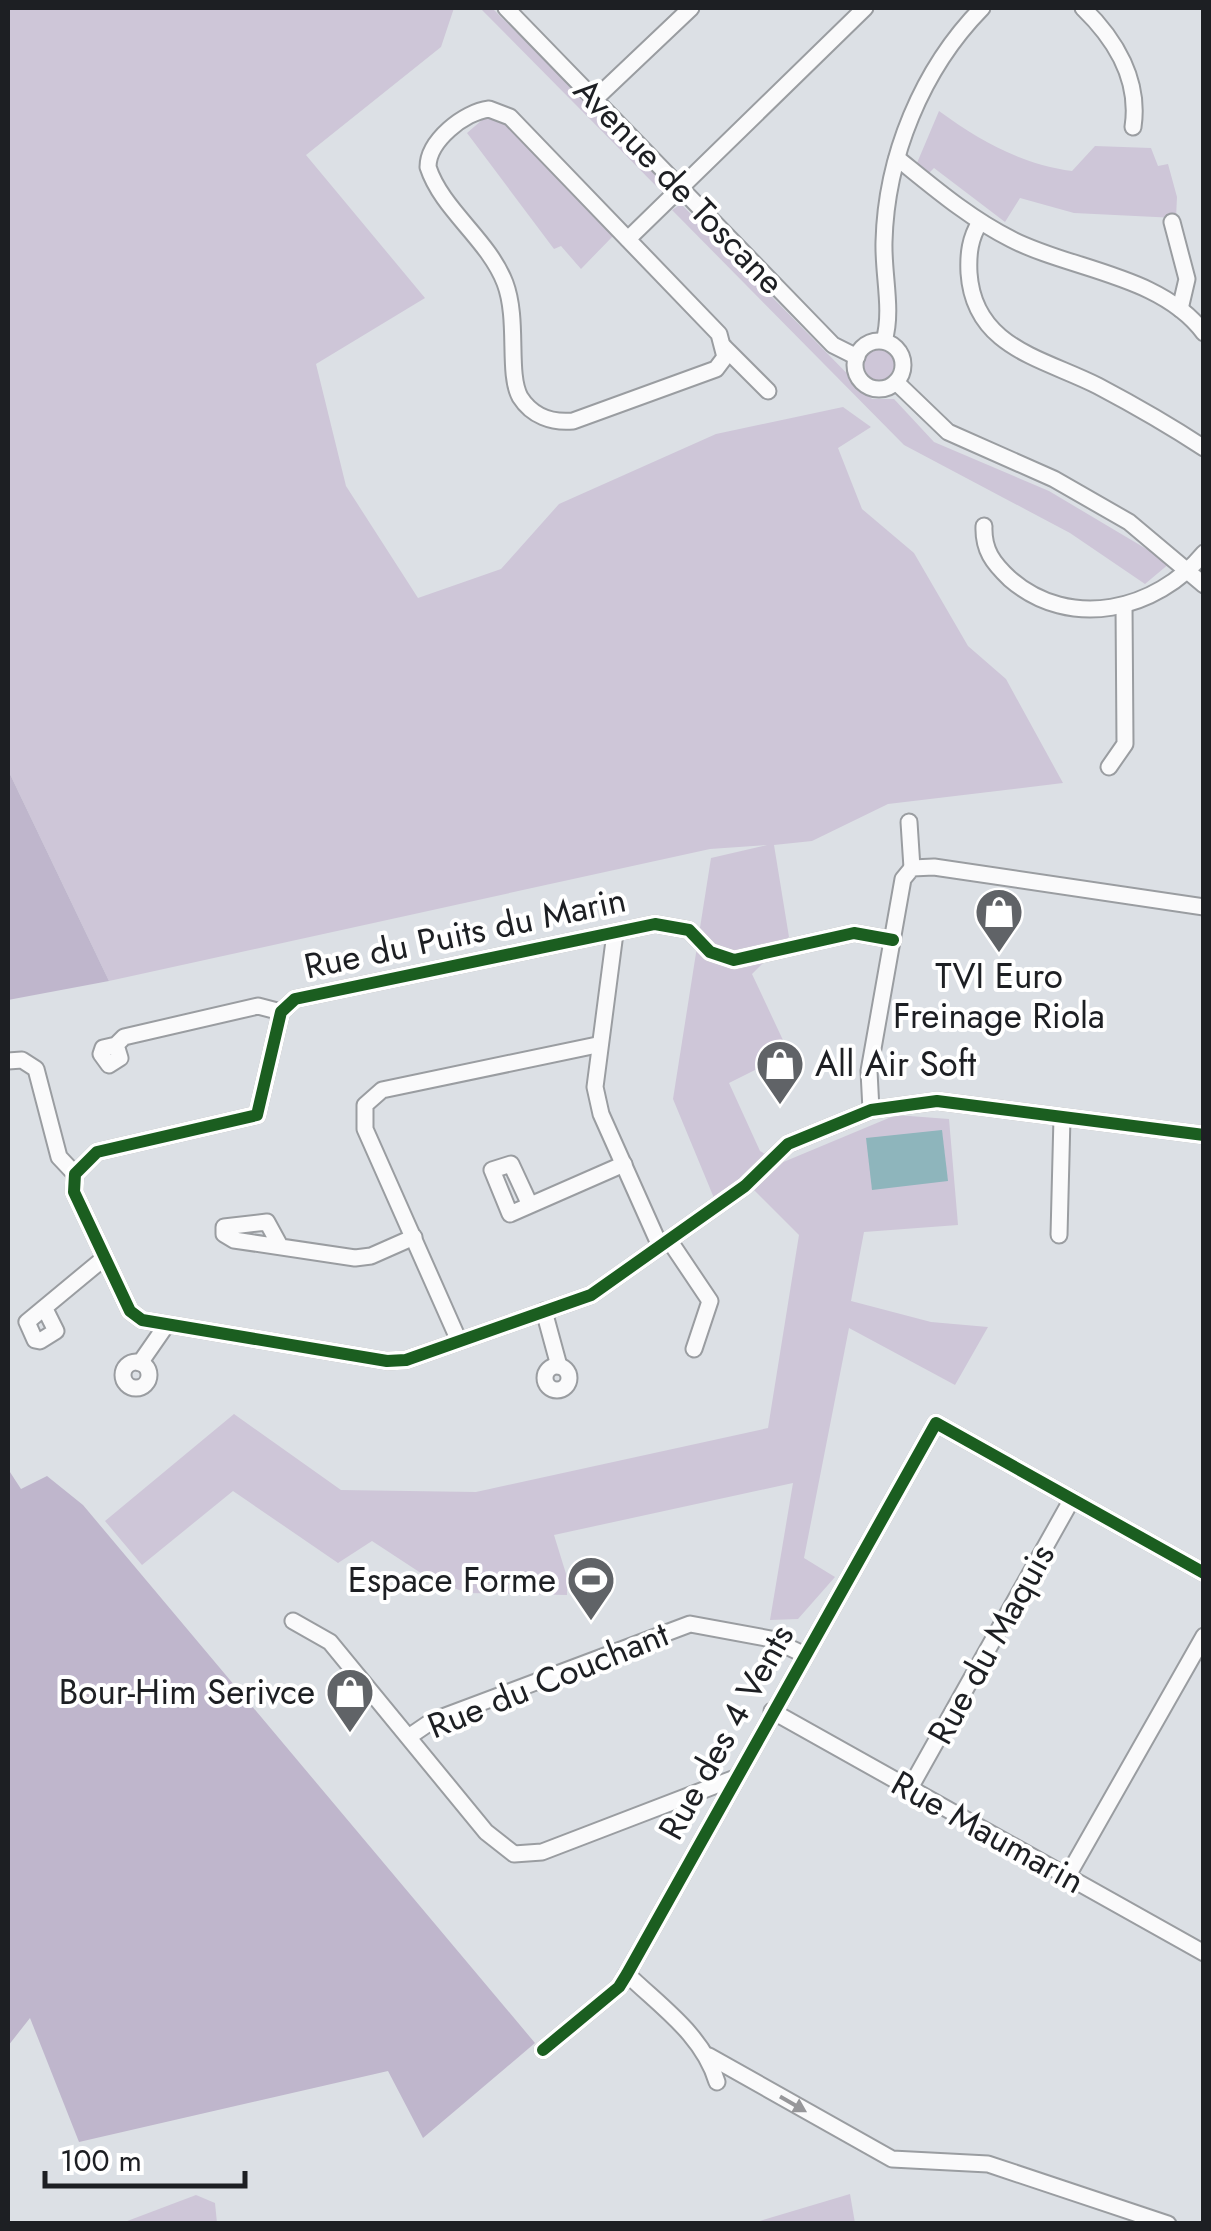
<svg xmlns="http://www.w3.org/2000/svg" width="1211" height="2231" font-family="Jost,sans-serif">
  <rect width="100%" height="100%" fill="#dce0e5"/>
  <g fill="#cec6d8">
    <polygon points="8,8 454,8 441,47 306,155 425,298 316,364 346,486 418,598 501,569 559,504 716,434 843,407 871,427 838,448 862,509 914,553 968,646 1006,679 1063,783 888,804 812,841 774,845 789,937 752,974 789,1053 729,1083 760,1151 781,1163 896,1115 949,1119 958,1225 864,1232 851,1301 931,1322 988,1327 955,1385 849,1328 804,1558 835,1577 798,1619 770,1620 793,1483 554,1535 567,1577 567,1595 468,1593 433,1581 372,1541 338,1563 233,1491 142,1565 105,1521 234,1414 341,1490 476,1492 768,1428 799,1235 753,1189 714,1198 673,1099 711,858 767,845 710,849 109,981 8,770"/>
    <polygon points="480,8 492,8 667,181 664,194"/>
    <path d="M939,111C980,141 1021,164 1072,171L1095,146L1151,148L1158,166L1168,164L1177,197L1176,218L1074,213L1020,198L1005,222L934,168L929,173L917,163Z"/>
    <polygon points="499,115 614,235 581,269 561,246 554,249 467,133 482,120"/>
    <polygon points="681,204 872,399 894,399 934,442 1049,491 1170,563 1145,584 1070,533 904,445 672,210"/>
    <circle cx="879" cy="364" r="17"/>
    <polygon points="850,2194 855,2223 753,2223"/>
    <polygon points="196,2195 215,2203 217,2223 122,2223"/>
  </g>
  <g fill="#bfb6cc">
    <polygon points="8,770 109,981 8,1000"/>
    <polygon points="8,1469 21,1489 47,1476 83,1505 535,2043 423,2138 388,2071 79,2142 30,2018 8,2046"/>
  </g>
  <polygon fill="#8eb5bc" points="942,1130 948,1181 872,1190 866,1138"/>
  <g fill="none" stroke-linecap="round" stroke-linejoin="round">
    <g stroke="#9a9da1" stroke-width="19">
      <g id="street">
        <polyline points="506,8 833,345 857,357"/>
        <path d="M1083,8C1116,40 1140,81 1133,127"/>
        <polyline points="595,99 691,8"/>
        <path d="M489,109L510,117L719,334L725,357L716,369L573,421C552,423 532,416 520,397C507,373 519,320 505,283C488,239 442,210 428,167C428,141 464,112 489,109Z"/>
        <path d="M897,158C933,187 969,218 1011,239C1071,270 1161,275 1204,333"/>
        <path d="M980,222C970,238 968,254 969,273C974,348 1043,358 1098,386C1134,405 1169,425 1204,448"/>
        <polyline points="1172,222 1187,279 1180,309"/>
        <polyline points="628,239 865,8"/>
        <path d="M884,341C893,310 883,275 884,242C886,157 922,69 982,8"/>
        <circle cx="879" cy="365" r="24"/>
        <polyline points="724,347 768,391"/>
        <polyline points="896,382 948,432 1054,479 1129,522 1204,585"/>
        <path d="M984,526C983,550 993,563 1010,579C1070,631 1156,611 1204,553"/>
        <polyline points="1109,767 1125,744 1124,605"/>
        <polyline points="909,822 912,868"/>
        <polyline points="615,933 595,1087 601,1114 660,1246"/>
        <polyline points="893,940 854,933 734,960 710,952 689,930 655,924 295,999 281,1012 257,1115 97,1152 75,1174 74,1192 130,1311 142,1320 387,1361 406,1360 591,1295 745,1186 788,1144 871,1110 937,1101 1204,1135"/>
        <polyline points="116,1045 120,1058 109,1065 101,1054 103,1048 116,1045 124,1037 258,1006 281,1012"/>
        <polyline points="8,1061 22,1060 36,1069 59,1157 75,1174"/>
        <polyline points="871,1110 869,1071 903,879 912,868 934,867 1204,907"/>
        <polyline points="530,1205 511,1164 492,1170 510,1214 624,1164"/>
        <polyline points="1059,1235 1062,1117"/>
        <polyline points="669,1240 710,1301 694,1349"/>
        <polyline points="279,1244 267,1222 224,1227 224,1234 234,1240 355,1258 371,1256 414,1237"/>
        <polyline points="45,1309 56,1331 40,1341 35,1340 27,1322 103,1259"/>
        <polyline points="544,1311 559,1366"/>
        <polyline points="459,1341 365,1129 365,1105 382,1090 597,1045"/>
        <circle cx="136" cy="1375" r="13"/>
        <polyline points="140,1363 165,1327"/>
        <circle cx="557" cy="1378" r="12"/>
        <polyline points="293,1621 330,1642 486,1832 514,1854 542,1852 735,1778"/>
        <polyline points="772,1711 1204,1953"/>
        <polyline points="410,1736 432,1721 690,1624 771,1639 803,1654"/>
        <polyline points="910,1788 1072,1499"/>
        <polyline points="1067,1877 1204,1636"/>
        <path d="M627,1974C661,2007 703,2035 717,2082"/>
        <polyline points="543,2050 619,1987 627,1974 936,1423 1204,1573"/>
        <polyline points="709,2056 892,2159 988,2164 1168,2224"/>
      </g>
    </g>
    <use href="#street" stroke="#fafafb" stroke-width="15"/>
    <g stroke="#fff" stroke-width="19">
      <g id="cycleway">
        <polyline points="893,940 854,933 734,960 710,952 689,930 655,924 295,999 281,1012 257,1115 97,1152 75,1174 74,1192 130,1311 142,1320 387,1361 406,1360 591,1295 745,1186 788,1144 871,1110 937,1101 1204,1135"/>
        <polyline points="543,2050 619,1987 627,1974 936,1423 1204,1573"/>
      </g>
    </g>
    <use href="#cycleway" stroke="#1b5e20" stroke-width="12"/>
  </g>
  <defs><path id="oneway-solid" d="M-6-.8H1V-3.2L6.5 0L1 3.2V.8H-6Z" transform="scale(2.5)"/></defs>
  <use fill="#97979a" href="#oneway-solid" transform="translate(793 2104) rotate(30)"/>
  <defs>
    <g id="shop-pin" transform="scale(2.5)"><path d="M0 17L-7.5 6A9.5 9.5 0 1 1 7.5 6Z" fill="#606367" stroke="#fff"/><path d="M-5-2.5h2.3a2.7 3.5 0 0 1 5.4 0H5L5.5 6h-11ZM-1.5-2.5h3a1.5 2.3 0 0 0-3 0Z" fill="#fff"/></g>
    <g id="stadium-pin" transform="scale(2.5)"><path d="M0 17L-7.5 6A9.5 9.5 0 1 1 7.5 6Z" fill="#606367" stroke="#fff"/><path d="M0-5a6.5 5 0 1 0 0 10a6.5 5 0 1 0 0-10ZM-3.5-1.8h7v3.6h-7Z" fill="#fff"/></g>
  </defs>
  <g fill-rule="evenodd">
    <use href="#shop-pin" x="999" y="912"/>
    <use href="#shop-pin" x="780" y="1064"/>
    <use href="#stadium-pin" x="591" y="1580"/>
    <use href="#shop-pin" x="350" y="1692"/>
  </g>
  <g text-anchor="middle" stroke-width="8" stroke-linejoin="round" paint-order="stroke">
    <g font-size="35" fill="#1d1f23" stroke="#fff">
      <text transform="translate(679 186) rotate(46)" y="12">Avenue de Toscane</text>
      <text transform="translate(465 933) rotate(-12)" y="12">Rue du Puits du Marin</text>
      <text transform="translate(991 1644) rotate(-61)" y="12">Rue du Maquis</text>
      <text transform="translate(548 1680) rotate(-22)" y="12">Rue du Couchant</text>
      <text transform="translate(726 1732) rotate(-61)" y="12">Rue des 4 Vents</text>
      <text transform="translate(988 1832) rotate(29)" y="12">Rue Maumarin</text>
    </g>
    <g font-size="35" fill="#1d1f23" stroke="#fff" text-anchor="end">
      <text x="999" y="988" text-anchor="middle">TVI Euro<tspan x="999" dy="40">Freinage Riola</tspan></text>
      <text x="815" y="1076" text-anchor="start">All Air Soft</text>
      <text x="556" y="1592">Espace Forme</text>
      <text x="315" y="1704">Bour-Him Serivce</text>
    </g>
  </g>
  <rect width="1211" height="2231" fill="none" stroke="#1d1f23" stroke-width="20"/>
  <path d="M45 2171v15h200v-15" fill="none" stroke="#1d1f23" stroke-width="5"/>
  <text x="60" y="2171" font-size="30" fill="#1d1f23" stroke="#ffffff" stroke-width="8" paint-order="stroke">100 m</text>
</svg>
